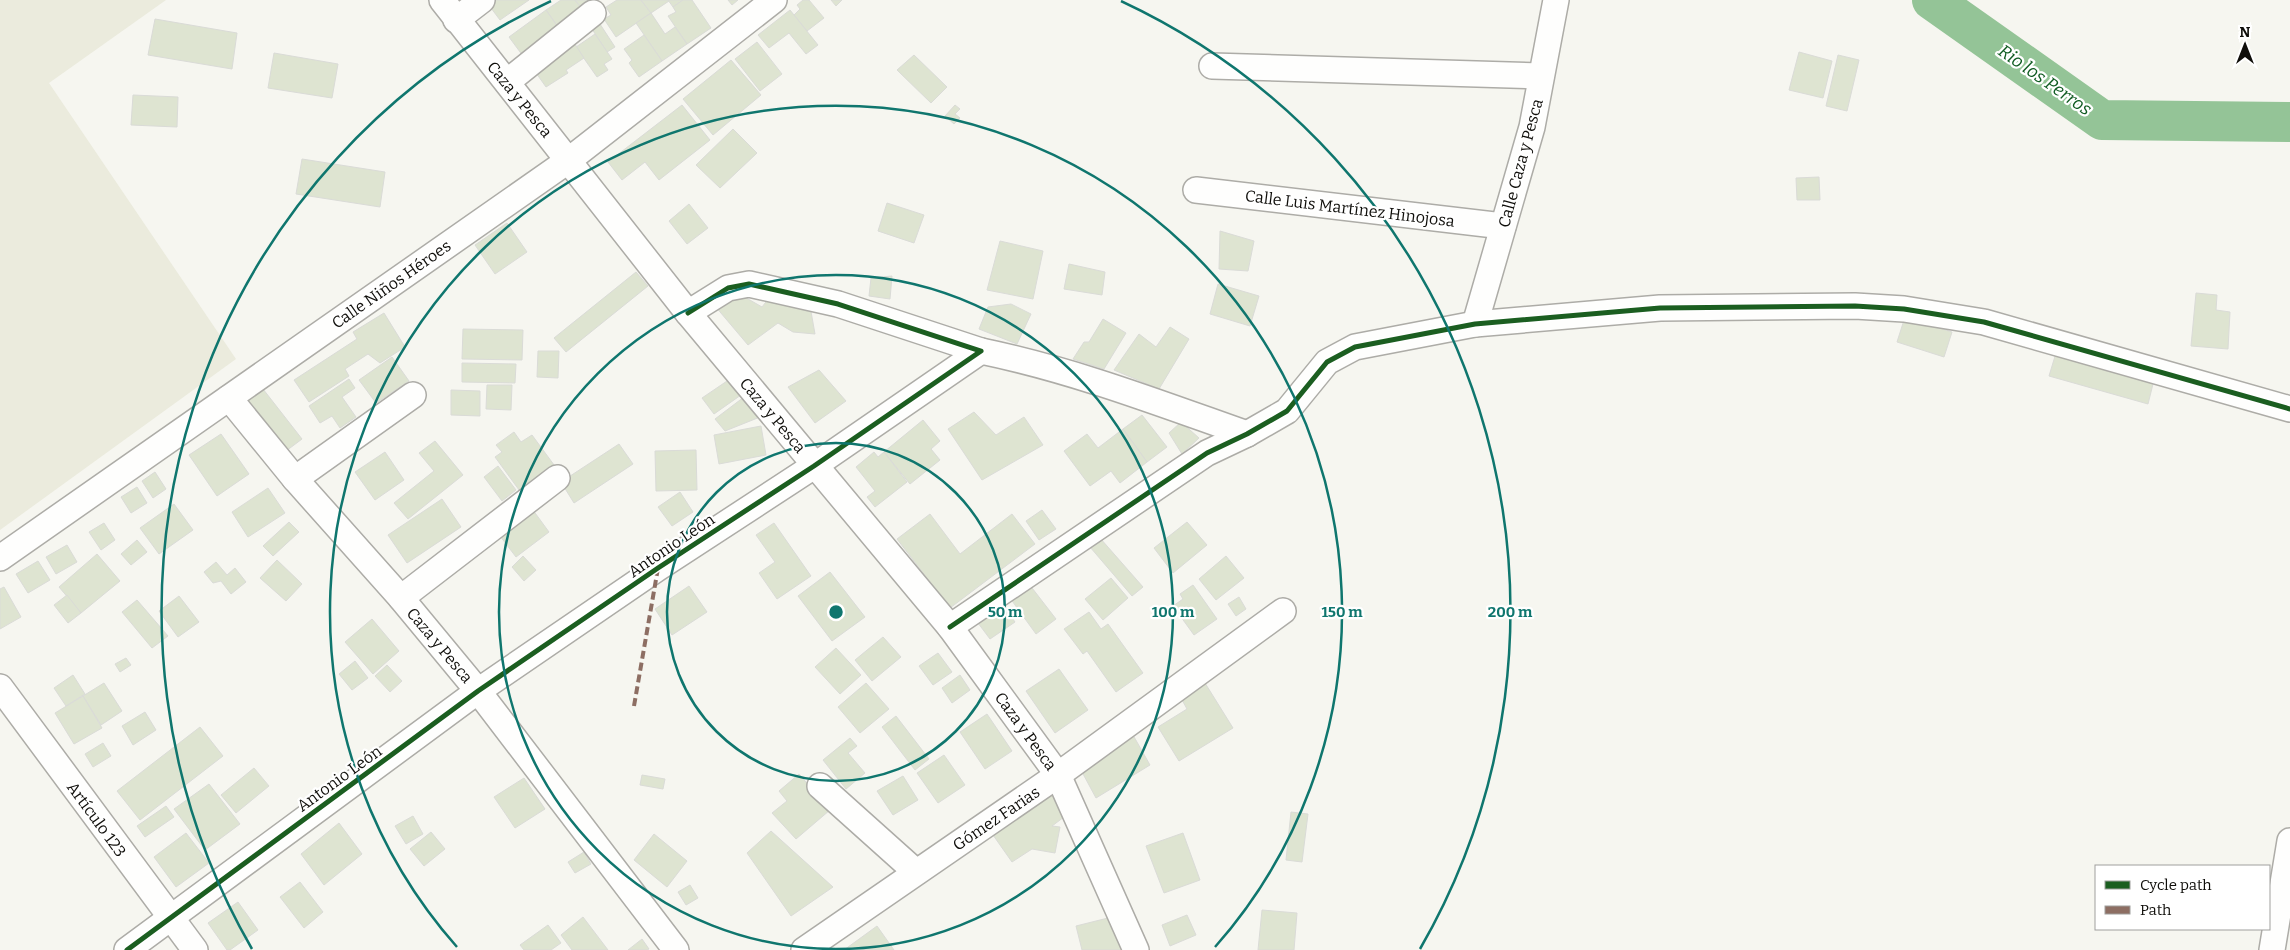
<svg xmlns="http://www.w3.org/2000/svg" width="2290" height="950" font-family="Bitter,serif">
  <rect width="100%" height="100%" fill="#f6f6f0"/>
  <polygon fill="#ebebdd" points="0,0 166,0 49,83 236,359 0,530"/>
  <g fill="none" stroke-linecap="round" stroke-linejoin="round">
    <polyline stroke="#94c497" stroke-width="40" points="1932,0 2102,120 2290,122"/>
  </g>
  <g fill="#dee4d1" stroke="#dadbd7">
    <polygon points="494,0 529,0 500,20 488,4"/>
    <polygon points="561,0 575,0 585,13 560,30 546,10"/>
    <polygon points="575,0 588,0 580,6"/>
    <polygon points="617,0 641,0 651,13 616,37 604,19 611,15 606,7"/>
    <polygon points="641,0 668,0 669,1 651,13"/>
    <polygon points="668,0 683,0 673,7"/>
    <polygon points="683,0 692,0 711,28 687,44 668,16 676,12 673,7"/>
    <polygon points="728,0 738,0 732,5"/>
    <polygon points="803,0 809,0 824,18 807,31 794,15 800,9 797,5"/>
    <polygon points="831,0 842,0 836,6"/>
    <polygon points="546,10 560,30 523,56 509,37"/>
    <polygon points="790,10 818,45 806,54 789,33 769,48 758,35"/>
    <polygon points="651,13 665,34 675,27 687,44 662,61 636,23"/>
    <polygon points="155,19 237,33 232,69 148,55"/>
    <polygon points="598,21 615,47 607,52 590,26"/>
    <polygon points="595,34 612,59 604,64 608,70 597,77 576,47"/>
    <polygon points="644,35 662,61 639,77 629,63 632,60 624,49"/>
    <polygon points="571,38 584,58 566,70 568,73 546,87 534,70"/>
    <polygon points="757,42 782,74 760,91 735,59"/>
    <polygon points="1799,52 1832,61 1823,98 1789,90"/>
    <polygon points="274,53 338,64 332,98 268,88"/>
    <polygon points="914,55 947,87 931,103 897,70"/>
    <polygon points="1838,55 1859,60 1847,111 1826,106"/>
    <polygon points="731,60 761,95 713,135 683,99"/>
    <polygon points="133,95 178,97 177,127 131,125"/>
    <polygon points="682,105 710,140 659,180 645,162 622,180 608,162"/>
    <polygon points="955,105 960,109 955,114 960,118 954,124 945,116"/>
    <polygon points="733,129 757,153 720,188 696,165"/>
    <polygon points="302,159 385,172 380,207 296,194"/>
    <polygon points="1819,177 1820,200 1797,200 1796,178"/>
    <polygon points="887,203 924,215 914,243 878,231"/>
    <polygon points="689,204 708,228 687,244 669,221"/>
    <polygon points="507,223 527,252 495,274 475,245"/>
    <polygon points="1220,231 1254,241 1248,271 1219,269"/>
    <polygon points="1000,241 1043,251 1033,299 987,290"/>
    <polygon points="1069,264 1105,272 1102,295 1064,289"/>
    <polygon points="636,272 648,286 566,352 554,338"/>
    <polygon points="892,276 890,299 869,296 871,278"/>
    <polygon points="1218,284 1259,296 1250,326 1210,314"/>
    <polygon points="736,292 762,307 769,298 810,306 815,334 793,332 778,323 748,345 715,306"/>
    <polygon points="2196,293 2217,295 2216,310 2230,312 2228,349 2191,346"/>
    <polygon points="1011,304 1031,314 1017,344 979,329 988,307"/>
    <polygon points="384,313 405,347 380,363 368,354 345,369 349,376 309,402 294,380 357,339 353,332"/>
    <polygon points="1905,317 1952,332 1944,357 1897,342"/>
    <polygon points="1103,319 1126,333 1104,369 1073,359 1084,342 1089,342"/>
    <polygon points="1170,327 1189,339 1159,389 1114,370 1139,334 1156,347"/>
    <polygon points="463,329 523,330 522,360 462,359"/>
    <polygon points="538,351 559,351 558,378 537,377"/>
    <polygon points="2056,353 2154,380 2148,404 2049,376"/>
    <polygon points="392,357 409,381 376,403 359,380"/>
    <polygon points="462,363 516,364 515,383 462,382"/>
    <polygon points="819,370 846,401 815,423 788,387"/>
    <polygon points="349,379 355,388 342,397 356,417 340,428 332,416 320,423 309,406"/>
    <polygon points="730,379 741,395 714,414 702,398"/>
    <polygon points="487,385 512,385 511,410 486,409"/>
    <polygon points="263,389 302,439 286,451 247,401"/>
    <polygon points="451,390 480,391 480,416 451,415"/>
    <polygon points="744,397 760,417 725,431 715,419"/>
    <polygon points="974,412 996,435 1024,417 1043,445 982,480 948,429"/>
    <polygon points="1142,415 1167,447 1147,462 1123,429"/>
    <polygon points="923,420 940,441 931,449 940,460 910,484 884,452"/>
    <polygon points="1181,422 1199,438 1182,454 1169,433"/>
    <polygon points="761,426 766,455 719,464 714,435"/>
    <polygon points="1123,429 1147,462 1120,483 1111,471 1090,486 1064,451 1087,434 1098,448"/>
    <polygon points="514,432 521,442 532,435 557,469 522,494 495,457 502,452 496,445"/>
    <polygon points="221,434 249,474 217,496 189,455"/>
    <polygon points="435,441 463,475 408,519 394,503 434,471 419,453"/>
    <polygon points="619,444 633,464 574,503 561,482"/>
    <polygon points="696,450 697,490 656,491 655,451"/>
    <polygon points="385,452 404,480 375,500 355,472"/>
    <polygon points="874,452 878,457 884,452 907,482 875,507 867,497 875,491 856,467"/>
    <polygon points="498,466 516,490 502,501 484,477"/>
    <polygon points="155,472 166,489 153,498 142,481"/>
    <polygon points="137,487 147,503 131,513 121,497"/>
    <polygon points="268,488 285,513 248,537 232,512"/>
    <polygon points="680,492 693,512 672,526 658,507"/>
    <polygon points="442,499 461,527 407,563 388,535"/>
    <polygon points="174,504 193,530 159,554 140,528"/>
    <polygon points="530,506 549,532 516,557 497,532"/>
    <polygon points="1042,510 1056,529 1039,540 1026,521"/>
    <polygon points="930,514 960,554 1012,514 1035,544 950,608 897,539"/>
    <polygon points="289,522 299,532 273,556 263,546"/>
    <polygon points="1187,522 1207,545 1173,573 1154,548"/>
    <polygon points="104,523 115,540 101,550 89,532"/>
    <polygon points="774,523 811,576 777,599 759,573 775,562 756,535"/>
    <polygon points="1100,538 1143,587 1132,596 1090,547"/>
    <polygon points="137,540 147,552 131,565 121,554"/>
    <polygon points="67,545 77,562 56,574 46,557"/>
    <polygon points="97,554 120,581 81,613 59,587"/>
    <polygon points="523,556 536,570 524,581 512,567"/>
    <polygon points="1226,556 1244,578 1216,600 1199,579"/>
    <polygon points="277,560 302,584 286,601 260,578"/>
    <polygon points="38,561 50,580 28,593 16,574"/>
    <polygon points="216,562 227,575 235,568 246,582 231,594 221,581 213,583 204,572"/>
    <polygon points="830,572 865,617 832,641 798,596"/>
    <polygon points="1111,578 1128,598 1103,620 1085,599"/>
    <polygon points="1029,584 1056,619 1036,634 1010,598"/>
    <polygon points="1193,585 1217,619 1194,635 1173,606 1183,599 1180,594"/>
    <polygon points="689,586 707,612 672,635 655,609"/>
    <polygon points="4,587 21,617 0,629 0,589"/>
    <polygon points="67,595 81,613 68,623 54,605"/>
    <polygon points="179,596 199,622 178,637 159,611"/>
    <polygon points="1239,597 1246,609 1236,616 1228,604"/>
    <polygon points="137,600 168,636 152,648 122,612"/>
    <polygon points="1000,601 1015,622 990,639 975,619"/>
    <polygon points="1089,612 1101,629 1108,624 1143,673 1116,692 1087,651 1083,654 1064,629"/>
    <polygon points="372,619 399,651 373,674 345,642"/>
    <polygon points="883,637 901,657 872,681 855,660"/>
    <polygon points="836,648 861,675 840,694 815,667"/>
    <polygon points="938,653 952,672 933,685 919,666"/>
    <polygon points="126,658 131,665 120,672 115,664"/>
    <polygon points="355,661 368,678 352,690 339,674"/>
    <polygon points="387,665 402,681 390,692 375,676"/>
    <polygon points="1059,669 1088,710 1055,733 1026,691"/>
    <polygon points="73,675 85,694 66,706 54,688"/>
    <polygon points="960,675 970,690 952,703 942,688"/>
    <polygon points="104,683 122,711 101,725 83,696"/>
    <polygon points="866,683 889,709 860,733 838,707"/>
    <polygon points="1205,683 1233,728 1179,761 1158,727 1187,709 1181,698"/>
    <polygon points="83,696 102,728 74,744 55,713"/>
    <polygon points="145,712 156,730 133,745 122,726"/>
    <polygon points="987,714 1012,751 985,769 960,732"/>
    <polygon points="896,716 929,759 915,770 882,727"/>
    <polygon points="200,727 223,756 140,820 117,791"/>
    <polygon points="1133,735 1150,765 1096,798 1082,772 1104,758 1103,752"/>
    <polygon points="850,738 857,746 848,753 865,773 846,789 823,760"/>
    <polygon points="103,743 111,756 93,767 85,754"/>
    <polygon points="944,755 965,785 938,803 917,773"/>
    <polygon points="254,768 269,786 236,813 221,795"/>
    <polygon points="799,774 830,810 796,839 772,813 787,801 779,791"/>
    <polygon points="642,775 665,779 663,789 640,785"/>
    <polygon points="903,776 918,800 893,815 877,791"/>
    <polygon points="524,778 545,809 515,828 494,797"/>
    <polygon points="209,784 240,824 205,850 174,809"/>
    <polygon points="1053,793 1068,814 1052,826 1060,827 1055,853 1032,849 1012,862 993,835"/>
    <polygon points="166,806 174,817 145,837 137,826"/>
    <polygon points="1291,812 1308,814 1302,862 1286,860"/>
    <polygon points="413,816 423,834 406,844 395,826"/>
    <polygon points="339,823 362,854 324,885 301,854"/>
    <polygon points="771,831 833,887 791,916 747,853"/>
    <polygon points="431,832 445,849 424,866 410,849"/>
    <polygon points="186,833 209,863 176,887 154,857"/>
    <polygon points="1183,833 1200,880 1164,893 1146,846"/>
    <polygon points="654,834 687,861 667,887 634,860"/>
    <polygon points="584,852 591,864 575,873 568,862"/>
    <polygon points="300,882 323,912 304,928 280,897"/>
    <polygon points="690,885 698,898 686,905 678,892"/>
    <polygon points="238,902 258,930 230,950 227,950 208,923"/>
    <polygon points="1262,910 1297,913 1294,950 1258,950"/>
    <polygon points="1187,915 1196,935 1170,946 1162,925"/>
    <polygon points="1116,916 1125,950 1082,950 1076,926"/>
    <polygon points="583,917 608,950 572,950 561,935"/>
    <polygon points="548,925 561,943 551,950 524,950 520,945"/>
    <polygon points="877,926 894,950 844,950"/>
    <polygon points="642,939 649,949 647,950 628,950"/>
  </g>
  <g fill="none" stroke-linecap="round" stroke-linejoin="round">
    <g stroke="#adaca7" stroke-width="28">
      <g id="street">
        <polyline points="442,0 688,313 950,627 1058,775 1136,950"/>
        <polyline points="456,20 482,0"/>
        <polyline points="1212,66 1541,76"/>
        <polyline points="507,82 593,13"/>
        <polyline points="1196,190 1503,226"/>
        <polyline points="1475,324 1532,127 1556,0"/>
        <path d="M981,351C1073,370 1159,403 1247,434"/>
        <polyline points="229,398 295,479 401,598 478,691 676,950"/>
        <polyline points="295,479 413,395"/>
        <polyline points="0,558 569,160 774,0"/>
        <polyline points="401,598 557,478"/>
        <polyline points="950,627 1207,453 1247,434 1287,411 1327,362 1355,347 1475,324 1660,308 1855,306 1904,309 1984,322 2290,409"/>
        <polyline points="0,687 195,950"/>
        <polyline points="820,786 916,872"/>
        <polyline points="127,950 478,691 658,568 814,466 981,351 838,304 749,284 728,288 688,313"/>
        <polyline points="804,950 1058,775 1283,611"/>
        <polyline points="2272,950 2290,841"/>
      </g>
    </g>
    <use href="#street" stroke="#fefefd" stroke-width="25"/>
    <polyline stroke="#8d6e63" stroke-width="4" stroke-dasharray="8 4" stroke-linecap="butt" points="634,706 658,568"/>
    <g stroke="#fff" stroke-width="8">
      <g id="cycleway">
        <polyline points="950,627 1207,453 1247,434 1287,411 1327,362 1355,347 1475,324 1660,308 1855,306 1904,309 1984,322 2290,409"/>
        <polyline points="127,950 478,691 658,568 814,466 981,351 838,304 749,284 728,288 688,313"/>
      </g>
    </g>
    <use href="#cycleway" stroke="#1b5e20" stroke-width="5"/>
  </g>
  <g fill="none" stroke="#0f766e" stroke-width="2.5">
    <circle cx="836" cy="612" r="169"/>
    <circle cx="836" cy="612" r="337"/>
    <path d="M457 947A506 506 0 1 1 1215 947"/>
    <path d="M252 949A674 674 0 0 1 551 1M1121 1A674 674 0 0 1 1420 949"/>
  </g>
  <g text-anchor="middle" stroke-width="4.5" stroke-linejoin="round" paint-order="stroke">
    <g font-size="16" fill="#0f0e0a" stroke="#fff">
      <text transform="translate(520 99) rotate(51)" y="6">Caza y Pesca</text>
      <text transform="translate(1520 163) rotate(-75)" y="6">Calle Caza y Pesca</text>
      <text transform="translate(1350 208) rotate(7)" y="6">Calle Luis Martínez Hinojosa</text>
      <text transform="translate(391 284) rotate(-35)" y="6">Calle Niños Héroes</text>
      <text transform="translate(773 415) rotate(50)" y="6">Caza y Pesca</text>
      <text transform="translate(671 545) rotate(-34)" y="6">Antonio León</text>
      <text transform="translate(440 645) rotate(50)" y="6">Caza y Pesca</text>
      <text transform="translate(1026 731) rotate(54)" y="6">Caza y Pesca</text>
      <text transform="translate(339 778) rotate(-36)" y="6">Antonio León</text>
      <text transform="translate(996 818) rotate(-34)" y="6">Gómez Farias</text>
      <text transform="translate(97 819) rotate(54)" y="6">Artículo 123</text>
    </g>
    <g font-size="18" font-style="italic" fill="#0f5b21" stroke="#fff">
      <text transform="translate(2045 80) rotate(35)" y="6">Rio los Perros</text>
    </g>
  </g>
  <circle cx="836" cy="612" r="8" fill="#0f766e" stroke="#fff" stroke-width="2.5"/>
  <g font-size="15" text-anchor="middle" font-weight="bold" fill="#0f766e" stroke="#fff" stroke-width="4.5" stroke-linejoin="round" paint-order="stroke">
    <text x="1005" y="617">50 m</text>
    <text x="1173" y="617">100 m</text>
    <text x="1342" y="617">150 m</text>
    <text x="1510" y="617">200 m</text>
  </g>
  <rect x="2095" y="865" width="175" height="65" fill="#ffffff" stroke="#9f9f9d"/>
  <rect x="2105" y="881" width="25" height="8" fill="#1b5e20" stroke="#9f9f9d"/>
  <text x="2140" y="890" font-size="15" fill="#0f0e0a">Cycle path</text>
  <rect x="2105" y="906" width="25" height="8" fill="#8d6e63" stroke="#9f9f9d"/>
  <text x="2140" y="915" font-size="15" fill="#0f0e0a">Path</text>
  <g transform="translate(2245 45)" stroke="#ffffff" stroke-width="4" paint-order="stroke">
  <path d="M0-4L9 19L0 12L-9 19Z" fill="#0f0e0a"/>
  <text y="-8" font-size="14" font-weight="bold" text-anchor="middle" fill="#0f0e0a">N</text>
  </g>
</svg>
